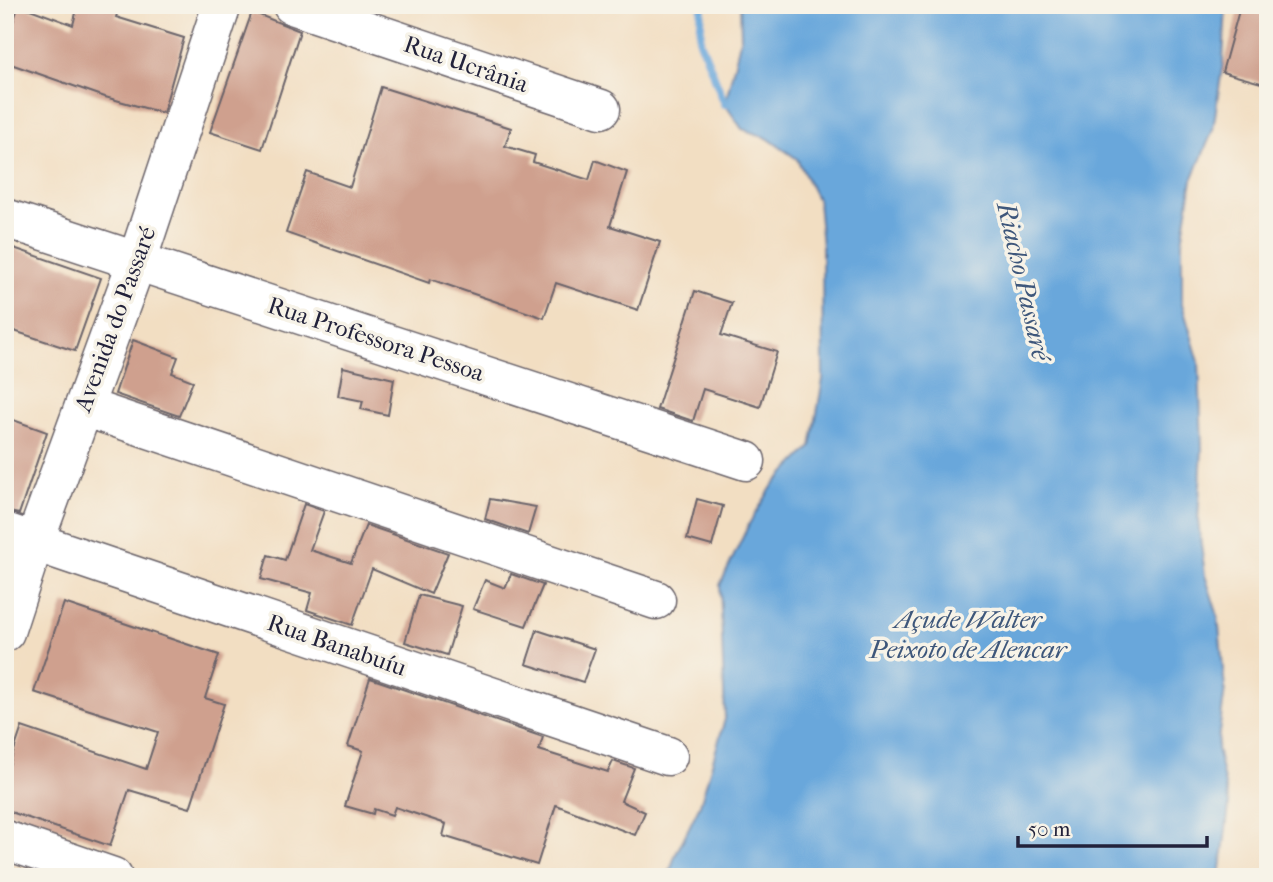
<svg xmlns="http://www.w3.org/2000/svg" width="1273" height="882" font-family="'IM FELL French Canon',serif">
  <rect width="100%" height="100%" fill="#f7f3e8"/>
  <filter id="ink" filterUnits="userSpaceOnUse"><feTurbulence type="fractalNoise" baseFrequency=".0143" numOctaves="2"/><feDisplacementMap in="SourceGraphic" scale="14" xChannelSelector="R" yChannelSelector="G"/><feConvolveMatrix kernelMatrix="1 2 1 2 8 2 1 2 1" color-interpolation-filters="sRGB"/></filter>
  <filter id="wash" filterUnits="userSpaceOnUse"><feTurbulence type="fractalNoise" baseFrequency=".00686" numOctaves="4" result="noise"/><feDisplacementMap in="SourceGraphic" scale="28" xChannelSelector="R" yChannelSelector="G"/><feGaussianBlur stdDeviation="1.57" result="paint"/><feColorMatrix in="noise" values="0 0 0 0 0 0 0 0 0 0 0 0 0 0 0 0 0 1.4 0 .05"/><feComposite in="paint" operator="in"/></filter>
  <g filter="url(#wash)">
    <rect width="100%" height="100%" fill="#f2dec2"/>
    <polygon fill="#69a7db" stroke="#46648b" stroke-width="2" points="740,5 1226,5 1223,62 1213,130 1192,180 1182,242 1182,304 1199,362 1202,449 1198,521 1205,575 1218,616 1225,689 1217,748 1229,805 1220,877 668,877 675,856 700,805 725,719 720,585 749,524 773,485 811,447 823,379 822,247 818,201 797,159 767,138 742,129 725,104 741,37"/>
    <g fill="none" stroke-linecap="round" stroke-linejoin="round">
      <polyline stroke="#69a7db" stroke-width="8" points="702,5 700,41 725,104 734,102"/>
    </g>
    <g id="blocks">
      <g fill="#cfa08e">
        <polygon points="19,5 73,25 78,5 120,5 116,17 184,38 163,113 105,97 5,62 5,45"/>
        <polygon points="1240,7 1268,16 1268,85 1222,72"/>
        <polygon points="252,12 300,31 262,149 210,132"/>
        <polygon points="381,87 511,128 505,146 535,155 533,162 589,180 595,160 627,172 610,226 660,242 638,310 556,283 544,318 430,279 429,283 286,233 307,172 350,187"/>
        <polygon points="5,245 101,278 75,351 5,328"/>
        <polygon points="695,291 732,303 721,335 777,352 760,407 703,389 693,421 657,409"/>
        <polygon points="133,340 178,357 172,373 193,381 179,416 115,394"/>
        <polygon points="343,367 394,379 388,415 361,409 363,401 338,396"/>
        <polygon points="5,417 47,432 19,514 5,511"/>
        <polygon points="490,499 536,507 528,534 485,519"/>
        <polygon points="697,499 723,506 712,546 687,539"/>
        <polygon points="304,504 324,511 310,550 351,563 366,525 448,553 431,594 372,569 352,625 307,610 312,593 261,579 268,555 285,560"/>
        <polygon points="511,574 543,585 526,626 473,609 485,580 505,588"/>
        <polygon points="419,595 462,606 447,655 405,642"/>
        <polygon points="64,603 219,655 205,698 224,704 190,808 129,790 110,846 5,810 5,777 22,727 146,769 158,732 34,692"/>
        <polygon points="537,630 595,649 583,682 526,664"/>
        <polygon points="370,678 543,737 539,750 608,772 613,761 634,768 621,801 645,812 635,835 556,805 537,865 443,836 446,824 395,807 392,815 374,809 373,814 345,806 363,751 348,746"/>
      </g>
    </g>
  </g>
  <g filter="url(#ink)">
    <use href="#blocks" fill-opacity="0" stroke="#6b646a" stroke-width="2"/>
    <g fill="none" stroke-linecap="round" stroke-linejoin="round">
      <g stroke="#6b646a" stroke-width="41">
        <g id="minor">
          <polyline points="292,5 601,109"/>
          <polyline points="5,218 746,461"/>
          <polyline points="84,407 656,600"/>
          <polyline points="5,532 668,756"/>
          <polyline points="5,632 34,543 137,261 222,5"/>
          <polyline points="5,840 113,877"/>
        </g>
      </g>
      <use href="#minor" stroke="#fff" stroke-width="38"/>
    </g>
  </g>
  <g text-anchor="middle" stroke-width="7" stroke-linejoin="round" paint-order="stroke">
    <g font-size="24" fill="#22223b" stroke="#f7f3e8">
      <text transform="translate(466 64) rotate(19)" y="8">Rua Ucrânia</text>
      <text transform="translate(115 319) rotate(-70)" y="8">Avenida do Passaré</text>
      <text transform="translate(376 339) rotate(18)" y="8">Rua Professora Pessoa</text>
      <text transform="translate(337 645) rotate(19)" y="8">Rua Banabuíu</text>
    </g>
    <g font-size="26" font-style="italic" fill="#3e577b" stroke="#f7f3e8">
      <text transform="translate(1024 281) rotate(77)" y="9">Riacho Passaré</text>
      <text x="968" y="628">Açude Walter<tspan x="968" dy="30">Peixoto de Alencar</tspan></text>
    </g>
  </g>
  <rect width="1273" height="882" fill="none" stroke="#f7f3e8" stroke-width="28"/>
  <path d="M1018 836v10h189v-10" fill="none" stroke="#22223b" stroke-width="3.5"/>
  <text x="1028" y="836" font-size="21" fill="#22223b" stroke="#f7f3e8" stroke-width="5" paint-order="stroke">50 m</text>
</svg>
